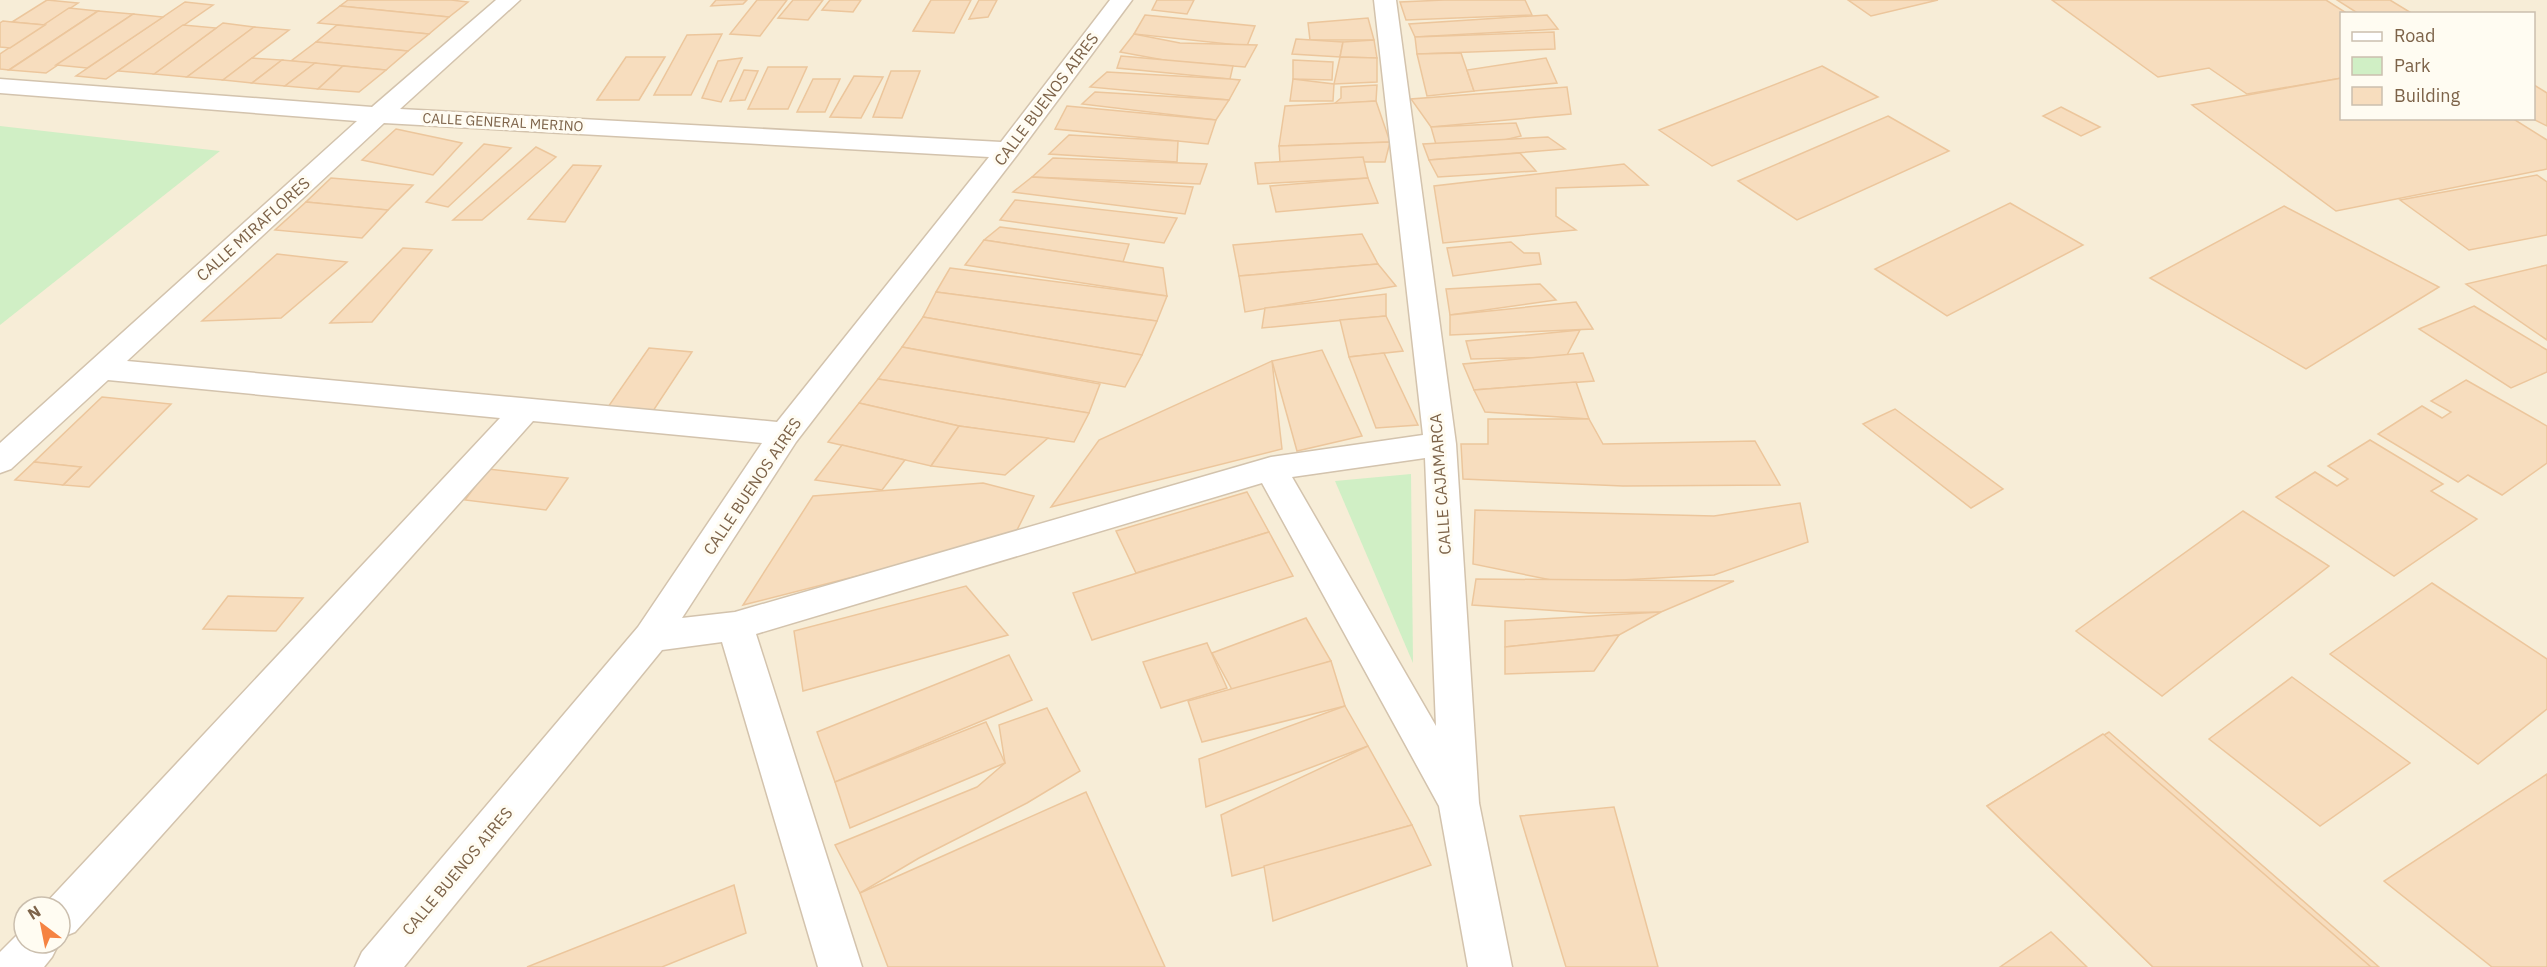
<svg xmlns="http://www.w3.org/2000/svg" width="2547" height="967" font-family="'IBM Plex Sans',sans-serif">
  <rect width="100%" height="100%" fill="#fff9ea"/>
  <path fill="#f7edd7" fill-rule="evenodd" d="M0,0H2547V967H0ZM2342,14H2534V118H2342ZM24,907H60V943H24Z"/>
  <g fill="#d0efc5">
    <polygon points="0,126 220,151 0,325"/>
    <polygon points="1411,474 1413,663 1335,481"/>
  </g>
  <g fill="#f7ddbe" stroke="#ecc69c" stroke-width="1.5">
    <polygon points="47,0 78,3 45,25 12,22"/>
    <polygon points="348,0 451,0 468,2 449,17 340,6"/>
    <polygon points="716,0 747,0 743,4 711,6"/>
    <polygon points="757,0 787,0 760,36 730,34"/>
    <polygon points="793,0 823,0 808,20 778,18"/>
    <polygon points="830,0 861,0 853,12 822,10"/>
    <polygon points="931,0 971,0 954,33 913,31"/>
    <polygon points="979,0 997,0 988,17 969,19"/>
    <polygon points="1157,0 1194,0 1187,14 1152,10"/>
    <polygon points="1444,0 1525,0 1532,15 1406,20 1400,2"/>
    <polygon points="1848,0 1938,0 1871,16"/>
    <polygon points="2052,0 2326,0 2348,14 2342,14 2342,78 2247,94 2209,68 2158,77"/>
    <polygon points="2337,0 2390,0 2413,14 2359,14"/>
    <polygon points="185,2 213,5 106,79 76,76"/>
    <polygon points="340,6 449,17 429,34 318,23"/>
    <polygon points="69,8 98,11 9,70 0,69 0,54"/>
    <polygon points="98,11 133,14 46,73 9,70"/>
    <polygon points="133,14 163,17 87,68 56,65"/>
    <polygon points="1145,15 1255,26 1247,46 1134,34"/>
    <polygon points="1547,15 1558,29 1415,37 1409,24"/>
    <polygon points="1368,18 1374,40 1310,40 1308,23"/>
    <polygon points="3,21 12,22 45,25 10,48 0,47 0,23"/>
    <polygon points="223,23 254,27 187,77 154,74"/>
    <polygon points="183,25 216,28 154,74 118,71"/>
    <polygon points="337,25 429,34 408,51 316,42"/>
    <polygon points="254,27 289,30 223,80 187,77"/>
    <polygon points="1554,32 1555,49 1417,54 1415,37"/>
    <polygon points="722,34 691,95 654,95 687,35"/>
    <polygon points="1134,34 1180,43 1257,45 1245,67 1169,61 1120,52"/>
    <polygon points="1296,39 1343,42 1340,57 1292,54"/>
    <polygon points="1374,40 1377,58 1340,57 1343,42"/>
    <polygon points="316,42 408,51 386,70 291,61"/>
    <polygon points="1461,53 1474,91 1427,96 1417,54"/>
    <polygon points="1121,56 1233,66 1230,79 1117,68"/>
    <polygon points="626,57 665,57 639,100 597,100"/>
    <polygon points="1340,57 1377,58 1377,82 1334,84"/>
    <polygon points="252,58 282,60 252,83 223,80"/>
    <polygon points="742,58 721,102 702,98 718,61"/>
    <polygon points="1546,58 1557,83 1474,91 1467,70"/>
    <polygon points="282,60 315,63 285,86 252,83"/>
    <polygon points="1293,60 1333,62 1332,80 1293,79"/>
    <polygon points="315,63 343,66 318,89 285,86"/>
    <polygon points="343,66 386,70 359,92 318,89"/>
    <polygon points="1822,66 1878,97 1712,166 1659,130"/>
    <polygon points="768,67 807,67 788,109 748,109"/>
    <polygon points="744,70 758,71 745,100 730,101"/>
    <polygon points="891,71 920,71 902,118 873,117"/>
    <polygon points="1107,72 1230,79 1240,80 1229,100 1090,87"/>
    <polygon points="854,76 883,77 861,118 830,117"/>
    <polygon points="2342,78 2342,118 2512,118 2547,140 2547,169 2336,211 2192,105"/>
    <polygon points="813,79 840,79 825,112 797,112"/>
    <polygon points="1293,79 1334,84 1333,101 1290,101"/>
    <polygon points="1377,85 1376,101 1334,104 1341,98 1341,87"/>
    <polygon points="2534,85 2547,93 2547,126 2531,118 2534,118"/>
    <polygon points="1567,87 1571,114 1431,127 1411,99"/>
    <polygon points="1095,92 1229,100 1216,120 1082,104"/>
    <polygon points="1376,101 1390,142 1279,146 1285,106"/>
    <polygon points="1067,106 1216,120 1208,144 1055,129"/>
    <polygon points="2061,107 2100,127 2081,136 2043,116"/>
    <polygon points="1888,116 1949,151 1797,220 1738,181"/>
    <polygon points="1516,123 1521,136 1479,146 1437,148 1431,127"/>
    <polygon points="396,129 462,143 433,175 362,160"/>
    <polygon points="1069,135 1178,141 1177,162 1049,154"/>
    <polygon points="1548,137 1565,149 1429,160 1423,144"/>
    <polygon points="1390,142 1385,162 1280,162 1279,146"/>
    <polygon points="484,144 511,148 448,207 426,202"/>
    <polygon points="536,147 556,157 482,220 453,220"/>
    <polygon points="1520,153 1536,171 1438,177 1429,160"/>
    <polygon points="1363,157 1368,178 1258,184 1255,163"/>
    <polygon points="1053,158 1207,164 1200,184 1032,177"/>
    <polygon points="1624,164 1648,185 1556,188 1556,216 1576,230 1443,243 1434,186"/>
    <polygon points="573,165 601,166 565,222 528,219"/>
    <polygon points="2537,175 2547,182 2547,235 2469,250 2400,200"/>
    <polygon points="1032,177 1193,187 1185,214 1013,192"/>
    <polygon points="331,178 413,185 388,210 306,202"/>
    <polygon points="1368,178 1378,203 1276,212 1270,186"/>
    <polygon points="1015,200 1177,218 1164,243 1000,220"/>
    <polygon points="306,202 388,210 362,238 275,230"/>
    <polygon points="2010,203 2083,245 1947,316 1875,269"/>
    <polygon points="2284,206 2439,287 2306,369 2150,278"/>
    <polygon points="1000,227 1129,244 1123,262 984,240"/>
    <polygon points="1362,234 1378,264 1239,276 1233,245"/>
    <polygon points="984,240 1163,268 1167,296 965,265"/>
    <polygon points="1511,242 1524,253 1539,253 1541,264 1453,276 1447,248"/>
    <polygon points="403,248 432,250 372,322 330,323"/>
    <polygon points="277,254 347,262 281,318 202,321"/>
    <polygon points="1378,264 1396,286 1245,312 1239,276"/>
    <polygon points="2547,265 2547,340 2466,284"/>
    <polygon points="950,268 1167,296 1157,321 936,292"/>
    <polygon points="1540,284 1556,300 1450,315 1446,289"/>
    <polygon points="936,292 1157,321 1142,355 923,317"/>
    <polygon points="1386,294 1386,316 1262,328 1265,308"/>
    <polygon points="1576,302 1593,329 1450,335 1450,315"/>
    <polygon points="2474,306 2547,350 2547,372 2511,388 2419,329"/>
    <polygon points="1386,316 1403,351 1349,357 1340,320"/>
    <polygon points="923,317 1142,355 1125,387 902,347"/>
    <polygon points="1580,330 1566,357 1471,359 1466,341"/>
    <polygon points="902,347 1100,384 1089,413 878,379"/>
    <polygon points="649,348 692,352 653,411 608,407"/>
    <polygon points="1322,350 1362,436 1297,451 1272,361"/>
    <polygon points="1384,353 1418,425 1376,428 1349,357"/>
    <polygon points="1583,353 1594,381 1474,390 1463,364"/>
    <polygon points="1272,361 1282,449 1051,507 1099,440"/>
    <polygon points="878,379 1089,413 1074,442 959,426 859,403"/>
    <polygon points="2466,380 2547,426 2547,463 2502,495 2468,475 2458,482 2378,434 2422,406 2442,418 2451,412 2431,401"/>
    <polygon points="1576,382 1589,419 1485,412 1474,390"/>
    <polygon points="102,397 171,404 89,487 63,485 81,467 34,462"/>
    <polygon points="859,403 959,426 931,466 828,442"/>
    <polygon points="1895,409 2003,489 1971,508 1863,424"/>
    <polygon points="1488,419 1589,419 1603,444 1755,441 1780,485 1623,486 1463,479 1461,444 1488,444"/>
    <polygon points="959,426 1048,438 1005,475 931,466"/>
    <polygon points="2370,440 2443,484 2431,491 2477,519 2394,576 2276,497 2315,472 2337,486 2348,479 2328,466"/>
    <polygon points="842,445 905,460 882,490 815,480"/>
    <polygon points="34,462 81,467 63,485 15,480"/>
    <polygon points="488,469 568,478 546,510 465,500"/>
    <polygon points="983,483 1034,496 1014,536 743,605 813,496"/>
    <polygon points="1247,492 1269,532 1136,573 1116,531"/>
    <polygon points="1800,503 1808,542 1714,575 1566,583 1473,564 1475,510 1714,516"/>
    <polygon points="2243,511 2329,566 2162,696 2076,631"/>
    <polygon points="1269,532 1293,576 1092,640 1073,593"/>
    <polygon points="1476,579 1734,581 1661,612 1589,613 1472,605"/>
    <polygon points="2432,583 2547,659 2547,709 2478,764 2330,654"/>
    <polygon points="966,586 1008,635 803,691 794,631"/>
    <polygon points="228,596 303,598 276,631 203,629"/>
    <polygon points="1661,612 1619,635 1505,647 1505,621"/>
    <polygon points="1306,618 1331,661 1235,695 1212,653"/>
    <polygon points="1619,635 1594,671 1505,674 1505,647"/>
    <polygon points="1207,643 1227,688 1161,708 1143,662"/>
    <polygon points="1009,655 1032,700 835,782 817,732"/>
    <polygon points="1331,661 1345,706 1202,742 1188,701"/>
    <polygon points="2292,677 2410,763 2320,826 2209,739"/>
    <polygon points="1345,706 1368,746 1206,807 1199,759"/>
    <polygon points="1047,708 1080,771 1027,803 919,858 860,893 835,845 977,787 1005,763 999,725"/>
    <polygon points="986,722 1005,763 850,828 835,782"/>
    <polygon points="2109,732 2379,967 2153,967 1987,806"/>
    <polygon points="2103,734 2371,967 2153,967 1987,806"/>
    <polygon points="1368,746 1412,825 1232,876 1221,815"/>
    <polygon points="2547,774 2547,967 2492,967 2384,881"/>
    <polygon points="1086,792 1165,967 888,967 860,893"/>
    <polygon points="1614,807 1658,967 1566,967 1520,816"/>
    <polygon points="1412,825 1431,865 1273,921 1264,866"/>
    <polygon points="734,885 746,933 662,967 527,967"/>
    <polygon points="2051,932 2087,967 2000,967"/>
  </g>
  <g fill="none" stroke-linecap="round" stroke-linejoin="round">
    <g stroke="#d3c3ad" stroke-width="3">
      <g id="minor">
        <path d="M496,0H520L400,109L1001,142L1110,0H1132L1017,155L796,442L682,618L735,612L1271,457L1423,435L1374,0H1396L1456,444L1479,803L1512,967H1468L1439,806L1262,483L756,634L862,967H818L722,642L662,650L404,967H355L362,952L638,627L762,443L533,421L75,932L60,938V907H44L45,904L500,418L108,380L11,469L0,473V443L357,121L0,93V79L372,107ZM384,123L989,157L777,422L127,361ZM1425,458L1436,726L1292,477Z"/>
        <polygon points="24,928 24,943 59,943 52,957 44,967 0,967 0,952"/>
      </g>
    </g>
    <use href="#minor" fill="#fff" fill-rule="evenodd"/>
  </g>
  <g text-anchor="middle" stroke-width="6" stroke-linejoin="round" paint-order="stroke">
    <g font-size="14" fill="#7d6349" stroke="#fffcf2">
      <text transform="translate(503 122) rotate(3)" y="5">CALLE GENERAL MERINO</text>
    </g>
    <g font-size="16" fill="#7d6349" stroke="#fffcf2">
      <text transform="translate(1046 99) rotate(-53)" y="6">CALLE BUENOS AIRES</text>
      <text transform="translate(253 229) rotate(-42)" y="6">CALLE MIRAFLORES</text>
      <text transform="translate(1440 484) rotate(-94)" y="6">CALLE CAJAMARCA</text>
      <text transform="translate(752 486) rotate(-56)" y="6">CALLE BUENOS AIRES</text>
      <text transform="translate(457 871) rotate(-50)" y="6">CALLE BUENOS AIRES</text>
    </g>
  </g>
  <rect x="2340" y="12" width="195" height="108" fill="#fffcf2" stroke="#cbbfae" stroke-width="1.5"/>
  <rect x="2352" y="32" width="30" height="9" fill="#ffffff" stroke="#cbbfae" stroke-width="1.5"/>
  <text x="2394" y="42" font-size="18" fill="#7d6349">Road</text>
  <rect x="2352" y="57" width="30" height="18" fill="#d0efc5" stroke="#cbbfae" stroke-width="1.5"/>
  <text x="2394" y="72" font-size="18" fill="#7d6349">Park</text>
  <rect x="2352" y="87" width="30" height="18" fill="#f7ddbe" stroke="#cbbfae" stroke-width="1.5"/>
  <text x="2394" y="102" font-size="18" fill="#7d6349">Building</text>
  <g transform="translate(42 925) rotate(328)"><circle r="28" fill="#fffcf2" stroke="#cbbfae" stroke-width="1.5"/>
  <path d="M0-4.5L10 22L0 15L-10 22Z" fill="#f58342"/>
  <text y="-9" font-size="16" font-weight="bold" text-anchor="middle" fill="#7d6349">N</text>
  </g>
</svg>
